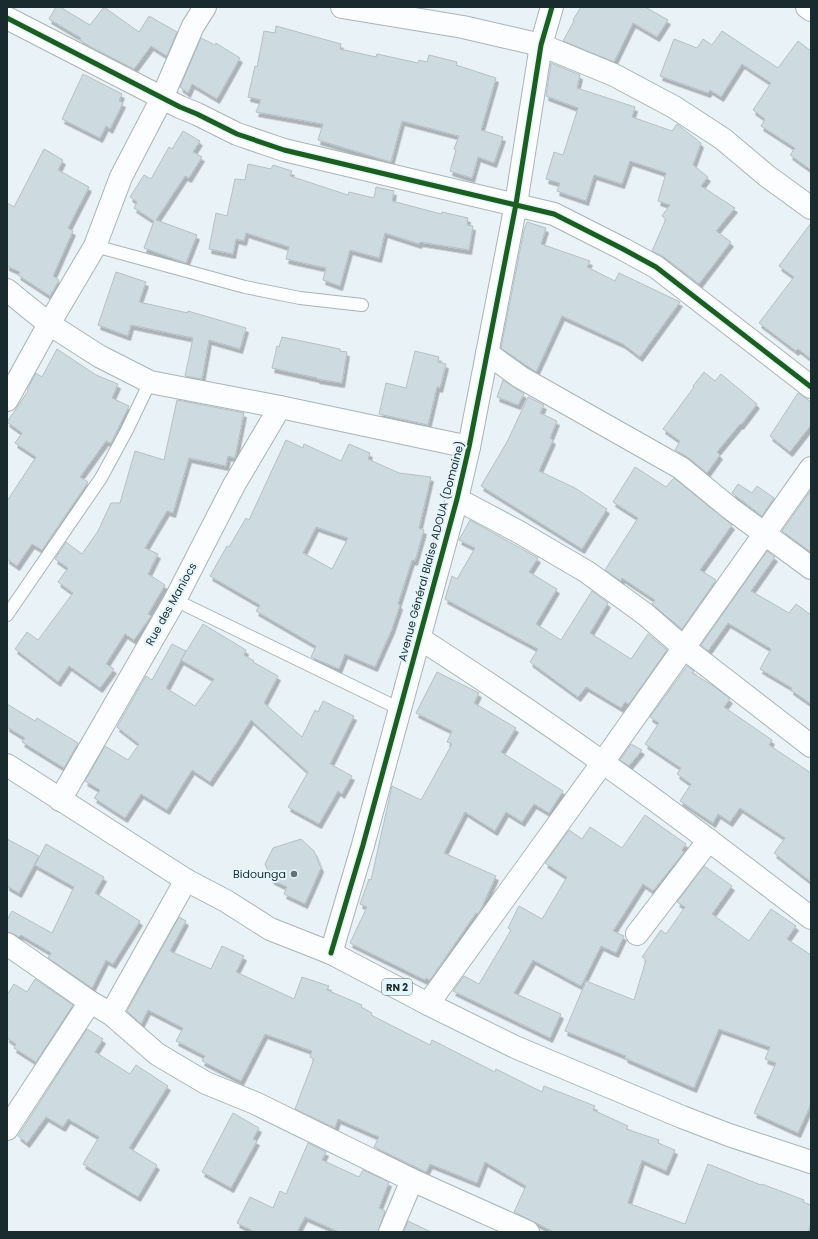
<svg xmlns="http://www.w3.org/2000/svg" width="818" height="1239" font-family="Poppins,sans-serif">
  <defs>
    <filter id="shadow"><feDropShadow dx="2.5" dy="4.5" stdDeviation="0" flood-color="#0004"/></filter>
  </defs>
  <rect width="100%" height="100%" fill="#e9f2f6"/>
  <g fill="#cddbe0" stroke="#b5c0c5" fill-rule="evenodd" filter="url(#shadow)">
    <polygon points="56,7 60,7 90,25 104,7 139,32 149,16 177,32 167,56 151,46 134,69 89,46 80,40 81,38 49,19"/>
    <polygon points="581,7 645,7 668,20 657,37 633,23 614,62 563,41 574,21 573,20"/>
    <polygon points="276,26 341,44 340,49 376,57 377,54 418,63 419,60 427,62 429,55 457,62 456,65 496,78 481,130 503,137 494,163 478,157 472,178 450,171 456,150 454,149 459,136 402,121 391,162 318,140 323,124 256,112 261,100 248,97 255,66 257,67 264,31 275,33"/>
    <polygon points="722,31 778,68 798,41 811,51 811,170 790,155 795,148 761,126 765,119 753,110 771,83 742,64 721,97 710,90 708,93 660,76 674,39 697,48 703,39 712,45"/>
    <polygon points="201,38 215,45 216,43 240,58 217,99 192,84 188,93 180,87"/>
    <polygon points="551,63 580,75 577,88 635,107 632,117 672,131 677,124 701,143 693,165 708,177 701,186 735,208 716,231 731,242 699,284 664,257 652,251 666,219 662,216 670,205 658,201 666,173 630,161 622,184 594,175 586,201 557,191 560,183 546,179 554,152 563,155 578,108 546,96"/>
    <polygon points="83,74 122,94 119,101 123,103 110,129 106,126 100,138 62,119"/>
    <polygon points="183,131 200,141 193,152 202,157 189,178 185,176 156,220 197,235 186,263 144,248 154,221 134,208 137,202 130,197 144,175 151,179 169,147 172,149"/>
    <polygon points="44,149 63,160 58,170 89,187 68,228 73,231 53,276 59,280 50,296 18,275 20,272 7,266 7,203 14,207"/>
    <polygon points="248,164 271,169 273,165 292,171 290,176 348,195 349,192 374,198 376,187 394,191 392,201 441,214 442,212 468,218 467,225 473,226 469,250 420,242 419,244 385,233 379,258 350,250 340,286 323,280 326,268 286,259 289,247 246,233 244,241 236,239 233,254 209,249 216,213 227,216 235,179 245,180"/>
    <polygon points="527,222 546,228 541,244 590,261 587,267 615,281 619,273 680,302 640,357 623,344 562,316 536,372 501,348 524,230"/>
    <polygon points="811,223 811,359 798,349 796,351 759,323 794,277 779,266"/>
    <polygon points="116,272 146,282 139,302 188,313 188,311 246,328 240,349 209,340 202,379 185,376 193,338 131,325 128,336 98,325"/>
    <polygon points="282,337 340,349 340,351 347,352 342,383 317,379 317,378 272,368 277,346 279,347"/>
    <polygon points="57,349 96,375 118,384 112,398 129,406 111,443 106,441 80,477 88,482 42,550 32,544 17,566 7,559 7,501 36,457 15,443 22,433 7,422 28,391 27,390 36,373 42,377"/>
    <polygon points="415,351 439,357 438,362 446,364 440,388 437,387 428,425 379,414 386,383 406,388"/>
    <polygon points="704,372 715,381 721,374 757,404 741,425 740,424 717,452 720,455 707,473 689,458 675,450 680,441 663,429 694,387 693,386"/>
    <polygon points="503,380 524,394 518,405 497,397"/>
    <polygon points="798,393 811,402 811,425 790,452 770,436"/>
    <polygon points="528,397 544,405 540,413 557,421 550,438 553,440 539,471 575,488 607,509 582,549 481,486 507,442"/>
    <polygon points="177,400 244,413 235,458 228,456 226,466 189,458 173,513 167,511 145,548 158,554 148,574 165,585 148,614 151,616 134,640 125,634 106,664 114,669 100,688 69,666 58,682 15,649 27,632 38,640 73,593 58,582 68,568 55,559 66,542 82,554 98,531 111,503 120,503 135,451 164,460"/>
    <path d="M286,440L303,448L304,444L341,461L349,444L370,453L368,459L399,473L431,477L419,528L424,530L415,561L412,560L398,604L400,605L392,629L375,667L345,654L339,669L311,657L316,646L256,611L260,605L210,576L227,546L229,547L246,518L249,520ZM316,527L348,538L332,569L303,553Z"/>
    <polygon points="635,467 666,487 674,478 732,525 700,570 716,580 682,629 652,604 655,600 622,578 621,581 605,570 638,518 613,502"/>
    <polygon points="738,484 752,493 757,486 774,498 762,516 732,493"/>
    <polygon points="811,490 811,552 782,531"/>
    <polygon points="470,520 538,558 529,572 557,589 536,624 561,640 592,591 608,603 590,633 631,659 648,634 667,650 629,704 625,702 621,708 586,687 578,697 530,662 538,649 445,599 452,576 457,579 475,548 459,540"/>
    <polygon points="767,551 775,557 751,591 789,613 796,604 811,615 811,704 791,690 792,688 760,669 771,649 728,623 708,651 701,645"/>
    <polygon points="203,624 246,650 244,655 254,661 253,662 278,676 264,703 302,737 315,710 318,712 323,701 354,716 330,764 352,776 342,794 338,791 319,824 288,807 308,772 251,720 236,744 210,782 192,770 167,810 141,794 125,818 94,798 100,790 85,781 105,746 128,760 139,744 117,727 146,676 152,680 172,644 186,651 166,688 195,706 214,679 181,660"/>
    <polygon points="687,666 694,671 692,673 715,687 730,699 724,707 772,740 769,745 811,773 811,882 774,853 785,838 740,808 730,822 718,814 713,823 680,801 691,784 677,774 681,768 645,744 659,723 650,717"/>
    <polygon points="437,672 479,693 474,703 516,728 501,752 563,791 549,813 534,804 522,822 506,812 495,831 465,812 444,853 496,876 481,909 478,914 476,913 430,980 426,978 425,980 350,943 367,907 360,904 369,879 371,880 392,786 421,800 452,744 447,742 452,731 416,713"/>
    <polygon points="7,704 35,721 37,718 78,743 64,768 22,742 25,738 7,727"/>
    <polygon points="631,744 642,750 629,766 620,760"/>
    <polygon points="645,815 686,844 682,850 684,852 653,891 643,884 613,931 624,936 616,953 601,946 581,986 533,960 514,993 561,1014 550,1038 453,991 464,976 479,984 511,930 508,928 519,906 542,919 567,877 545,863 569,830 582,839 590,827 622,848"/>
    <polygon points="7,839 39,856 19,893 7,886"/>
    <polygon points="301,839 314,851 321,868 305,904 284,894 287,887 272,880 265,864 273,848"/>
    <polygon points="46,844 104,877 95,893 140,921 113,964 106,960 92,988 48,958 51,953 21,935 19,937 14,934 7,932 7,920 12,911 52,933 74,887 35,865"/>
    <polygon points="704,866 732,886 712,914 749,941 771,909 796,926 787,939 811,955 811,1104 798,1133 754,1113 776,1063 765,1059 770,1047 719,1029 694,1088 625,1058 626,1056 565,1031 586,981 634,1000 646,960 642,957 661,930 666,934 685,907 677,902"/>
    <polygon points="179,917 186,921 170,951 211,969 222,946 244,956 236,972 294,999 302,977 329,986 327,990 362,1005 361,1007 372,1013 371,1015 430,1045 432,1040 495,1072 496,1069 542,1092 544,1086 595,1106 593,1110 628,1126 626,1129 659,1140 658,1143 675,1150 666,1171 642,1160 628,1203 685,1224 708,1164 761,1185 762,1184 804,1200 803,1202 811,1205 811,1223 808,1232 554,1232 514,1212 526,1186 485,1162 477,1183 430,1164 426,1172 374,1147 379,1137 338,1119 335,1128 295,1109 314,1059 310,1057 312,1051 265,1034 241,1081 202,1061 205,1056 176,1041 183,1028 148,1010 141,1024 127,1011"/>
    <polygon points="35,979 73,1005 36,1062 14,1048 16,1044 7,1038 7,995 14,984 27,992"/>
    <polygon points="87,1029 103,1039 95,1052 130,1074 136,1065 168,1086 129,1148 157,1165 138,1197 83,1164 99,1137 68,1119 63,1127 46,1117 27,1143 18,1136"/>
    <polygon points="233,1113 259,1128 253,1139 257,1141 231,1188 202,1172"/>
    <polygon points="308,1143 326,1152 322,1160 359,1177 363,1170 389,1182 379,1208 385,1211 378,1232 339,1232 305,1217 297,1232 255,1232 237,1223 250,1197 273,1208 280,1191 286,1194"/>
    <polygon points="408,1221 431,1232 404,1232"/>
  </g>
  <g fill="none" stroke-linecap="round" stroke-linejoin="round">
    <g stroke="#a9b4b8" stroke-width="14">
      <g id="service">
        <polyline points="95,246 245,287 300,298 362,305"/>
        <polyline points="175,600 400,709"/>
        <polyline points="7,615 101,478 127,430 150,382"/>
      </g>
    </g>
    <g stroke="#a9b4b8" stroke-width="24">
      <g id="minor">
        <polyline points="342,7 463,27 541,45 614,75 674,107 723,139 767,176 811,208"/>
        <polyline points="807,7 811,10"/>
        <polyline points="7,18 180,107 197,114 237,134 284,150 554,214 623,249 656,267 811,387"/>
        <polyline points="7,290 49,324 99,356 150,382 280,407 469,447"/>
        <polyline points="487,353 520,377 681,468 731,509 811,568"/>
        <polyline points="7,400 49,324 95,246 121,177 162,98 193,26 205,7"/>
        <polyline points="457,499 519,532 587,572 645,614 683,647 811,746"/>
        <path d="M419,638C481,678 542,719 602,762C673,812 742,865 811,918"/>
        <polyline points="60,800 175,600 234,485 280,407"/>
        <polyline points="637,934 709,840"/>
        <polyline points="7,944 90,1002 111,1014 157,1054 206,1083 255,1103 412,1180 528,1232"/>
        <polyline points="331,953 363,845 457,499 469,447 516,204 541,45 552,7"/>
        <polyline points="428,1004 603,762 811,468"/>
        <polyline points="111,1014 186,880"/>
        <polyline points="7,1129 90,1002"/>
        <polyline points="390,1232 412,1180"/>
      </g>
    </g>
    <g stroke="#a9b4b8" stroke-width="24">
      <polyline id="trunk" points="7,765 186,880 226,901 270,929 331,953 428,1004 515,1047 682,1117 729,1135 811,1162"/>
    </g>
    <use href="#service" stroke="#fcfdfe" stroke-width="12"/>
    <use href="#minor" stroke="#fcfdfe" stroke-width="22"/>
    <use href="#trunk" stroke="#fcfdfe" stroke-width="22"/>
    <g stroke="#e4f5fb" stroke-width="8">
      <g id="cycleway">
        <polyline points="7,18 180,107 197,114 237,134 284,150 554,214 623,249 656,267 811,387"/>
        <polyline points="331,953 363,845 457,499 469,447 516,204 541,45 552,7"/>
      </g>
    </g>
    <use href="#cycleway" stroke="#1b5e20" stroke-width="5"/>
  </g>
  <circle fill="#627175" stroke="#e4f5fb" stroke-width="1.5" cx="294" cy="874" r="4"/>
  <g text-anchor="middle" stroke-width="4" stroke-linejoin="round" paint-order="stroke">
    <rect fill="#e4f5fb" stroke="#57686d" stroke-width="1" x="382" y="979" width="30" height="16" rx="3"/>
    <g font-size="10" font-weight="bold" fill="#1a2b30">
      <text x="397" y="991">RN 2</text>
    </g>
    <g font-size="11" fill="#1a2b30" stroke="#e4f5fb">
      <text transform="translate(431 551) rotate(-75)" y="4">Avenue Général Blaise ADOUA (Domaine)</text>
      <text transform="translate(171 604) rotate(-61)" y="4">Rue des Maniocs</text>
    </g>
    <g font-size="11" fill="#1a2b30" stroke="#e4f5fb" text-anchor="end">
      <text x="286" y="878">Bidounga</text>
    </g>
  </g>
  <rect width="818" height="1239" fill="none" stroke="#1a2b30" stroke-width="16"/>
</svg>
